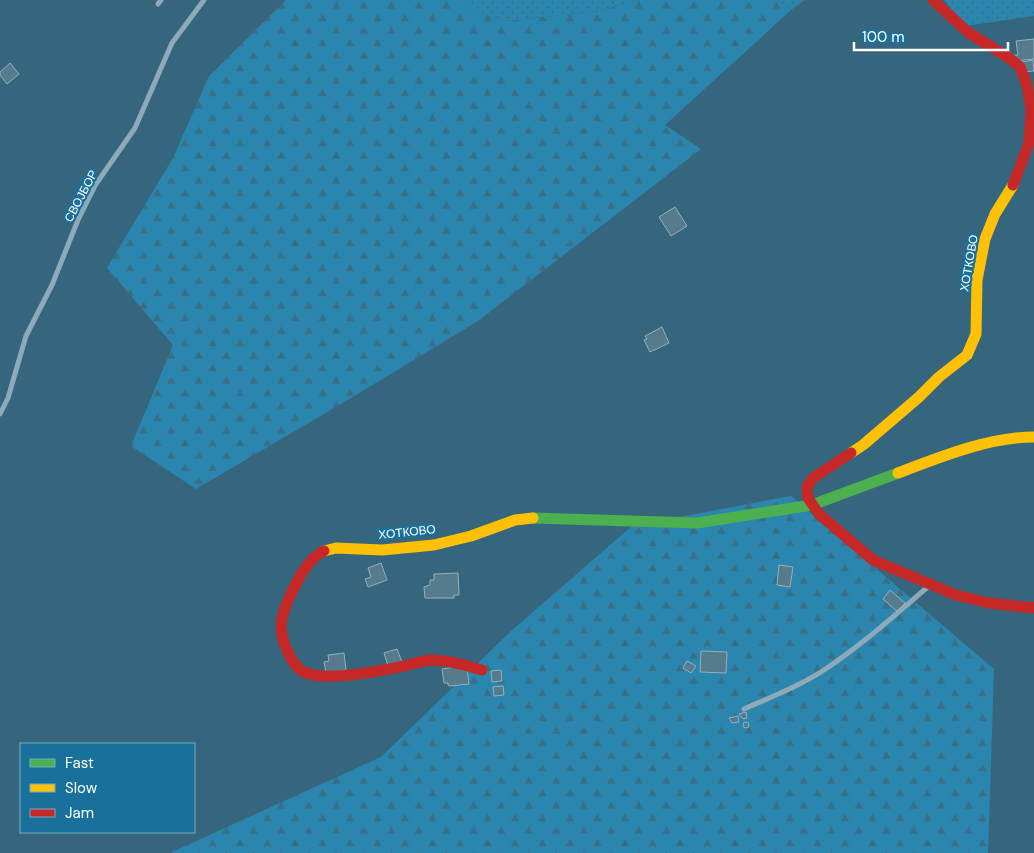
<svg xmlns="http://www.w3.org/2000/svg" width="1034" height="853" font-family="'DM Sans',sans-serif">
  <defs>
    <pattern id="grass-dots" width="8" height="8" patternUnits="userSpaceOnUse" patternTransform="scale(1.25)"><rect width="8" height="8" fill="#2b86af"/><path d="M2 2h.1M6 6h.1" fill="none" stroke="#386f87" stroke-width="1.8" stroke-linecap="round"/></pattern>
    <pattern id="forest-firs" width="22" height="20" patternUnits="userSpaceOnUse" patternTransform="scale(1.25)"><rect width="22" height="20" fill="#2b86af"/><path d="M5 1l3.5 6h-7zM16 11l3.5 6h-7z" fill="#386f87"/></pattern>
  </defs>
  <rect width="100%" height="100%" fill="#36667e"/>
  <g fill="url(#grass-dots)">
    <polygon points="466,0 640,0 600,11 508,21 473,12"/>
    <polygon points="778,0 805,0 791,10"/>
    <polygon points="944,0 1034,0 1034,16 965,26"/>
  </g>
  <g fill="url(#forest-firs)">
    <polygon points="286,0 466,0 473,12 508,21 600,11 640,0 778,0 791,10 665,125 701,149 478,321 351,398 196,489 131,446 173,345 107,268 173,158 209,76"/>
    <polygon points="791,496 994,669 988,853 170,853 381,757 510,632 632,526"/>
  </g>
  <g fill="#557b8d" stroke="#95b0bd">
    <polygon points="1034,39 1034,59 1015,61 1008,56 1018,55 1016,41"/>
    <polygon points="1033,60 1034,71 1023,72 1022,62"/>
    <polygon points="10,63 19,74 7,84 0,75 0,72"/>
    <polygon points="675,207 687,226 671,236 659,217"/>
    <polygon points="662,327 669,343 650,352 644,340 647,339 645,336"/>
    <polygon points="381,563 387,580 368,587 365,579 371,577 368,568"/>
    <polygon points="779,565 793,567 790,587 777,585"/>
    <polygon points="458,573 459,595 454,595 454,598 425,598 424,587 430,585 430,580 434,580 434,574"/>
    <polygon points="890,590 905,603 898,612 883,599"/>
    <polygon points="397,649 402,662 388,666 384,653"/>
    <polygon points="701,651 727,652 726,673 700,672"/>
    <polygon points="344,653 346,670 326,673 324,662 329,661 328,655"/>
    <polygon points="687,661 696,666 691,673 683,668"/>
    <polygon points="456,667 467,668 469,684 450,686 448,685 448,683 444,683 442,669"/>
    <polygon points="501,670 502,681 492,682 491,671"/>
    <polygon points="503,686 504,695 494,696 493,687"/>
    <polygon points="746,712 747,718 743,719 739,714"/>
    <polygon points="738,716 739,722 732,723 729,718"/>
    <circle cx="746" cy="725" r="3"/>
  </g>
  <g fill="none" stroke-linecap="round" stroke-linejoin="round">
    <g stroke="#8eaab8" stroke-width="5">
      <polyline points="158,4 161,0"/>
      <polyline points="0,414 8,398 26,336 52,285 78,220 96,184 135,128 172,43 204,0"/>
      <path d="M744,709C771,697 800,686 824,670C862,645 896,614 930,585"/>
    </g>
    <polyline stroke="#4caf50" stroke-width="11" points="533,518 697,523 812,505 898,473"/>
    <g stroke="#ffc107" stroke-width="11">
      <polyline points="851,453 863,445 919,397 939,377 967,355 976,334 977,280 985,239 995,214 1013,185"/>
      <path d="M898,473C940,457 989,437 1034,437"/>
      <polyline points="324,551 336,548 382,550 434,545 471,536 515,520 533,518"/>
    </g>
    <g stroke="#c62828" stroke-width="11">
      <polyline points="933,0 969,33 1009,58 1020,67 1027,85 1031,109 1029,143 1013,185"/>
      <polyline points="851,453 813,478 807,487 808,498 819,514 873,560 956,595 989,603 1034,608"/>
      <path d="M324,551C307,559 298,580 290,596C281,616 277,629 287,650C290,657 295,667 302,671C321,683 378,671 400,667C410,665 419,661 430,660C448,660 465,665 482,670"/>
    </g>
  </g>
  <g text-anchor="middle" stroke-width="4.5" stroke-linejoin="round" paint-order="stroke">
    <g font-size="12" fill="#fff" stroke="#19719b">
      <text transform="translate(81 196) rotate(-62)" y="4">СВОЈБОР</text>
      <text transform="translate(969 263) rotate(-80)" y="4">ХОТКОВО</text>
      <text transform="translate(407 532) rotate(-6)" y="4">ХОТКОВО</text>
    </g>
  </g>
  <rect x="20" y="743" width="175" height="90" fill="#19719b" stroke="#75aac3"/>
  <rect x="30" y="759" width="25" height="8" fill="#4caf50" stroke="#75aac3"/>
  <text x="65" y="768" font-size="15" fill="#ffffff">Fast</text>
  <rect x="30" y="784" width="25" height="8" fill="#ffc107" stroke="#75aac3"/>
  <text x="65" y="793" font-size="15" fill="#ffffff">Slow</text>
  <rect x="30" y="809" width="25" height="8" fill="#c62828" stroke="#75aac3"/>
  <text x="65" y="818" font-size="15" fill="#ffffff">Jam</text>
  <path d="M854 42v8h154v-8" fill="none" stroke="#ffffff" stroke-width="2.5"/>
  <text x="862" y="42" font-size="15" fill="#ffffff" stroke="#19719b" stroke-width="4" paint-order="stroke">100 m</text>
</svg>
